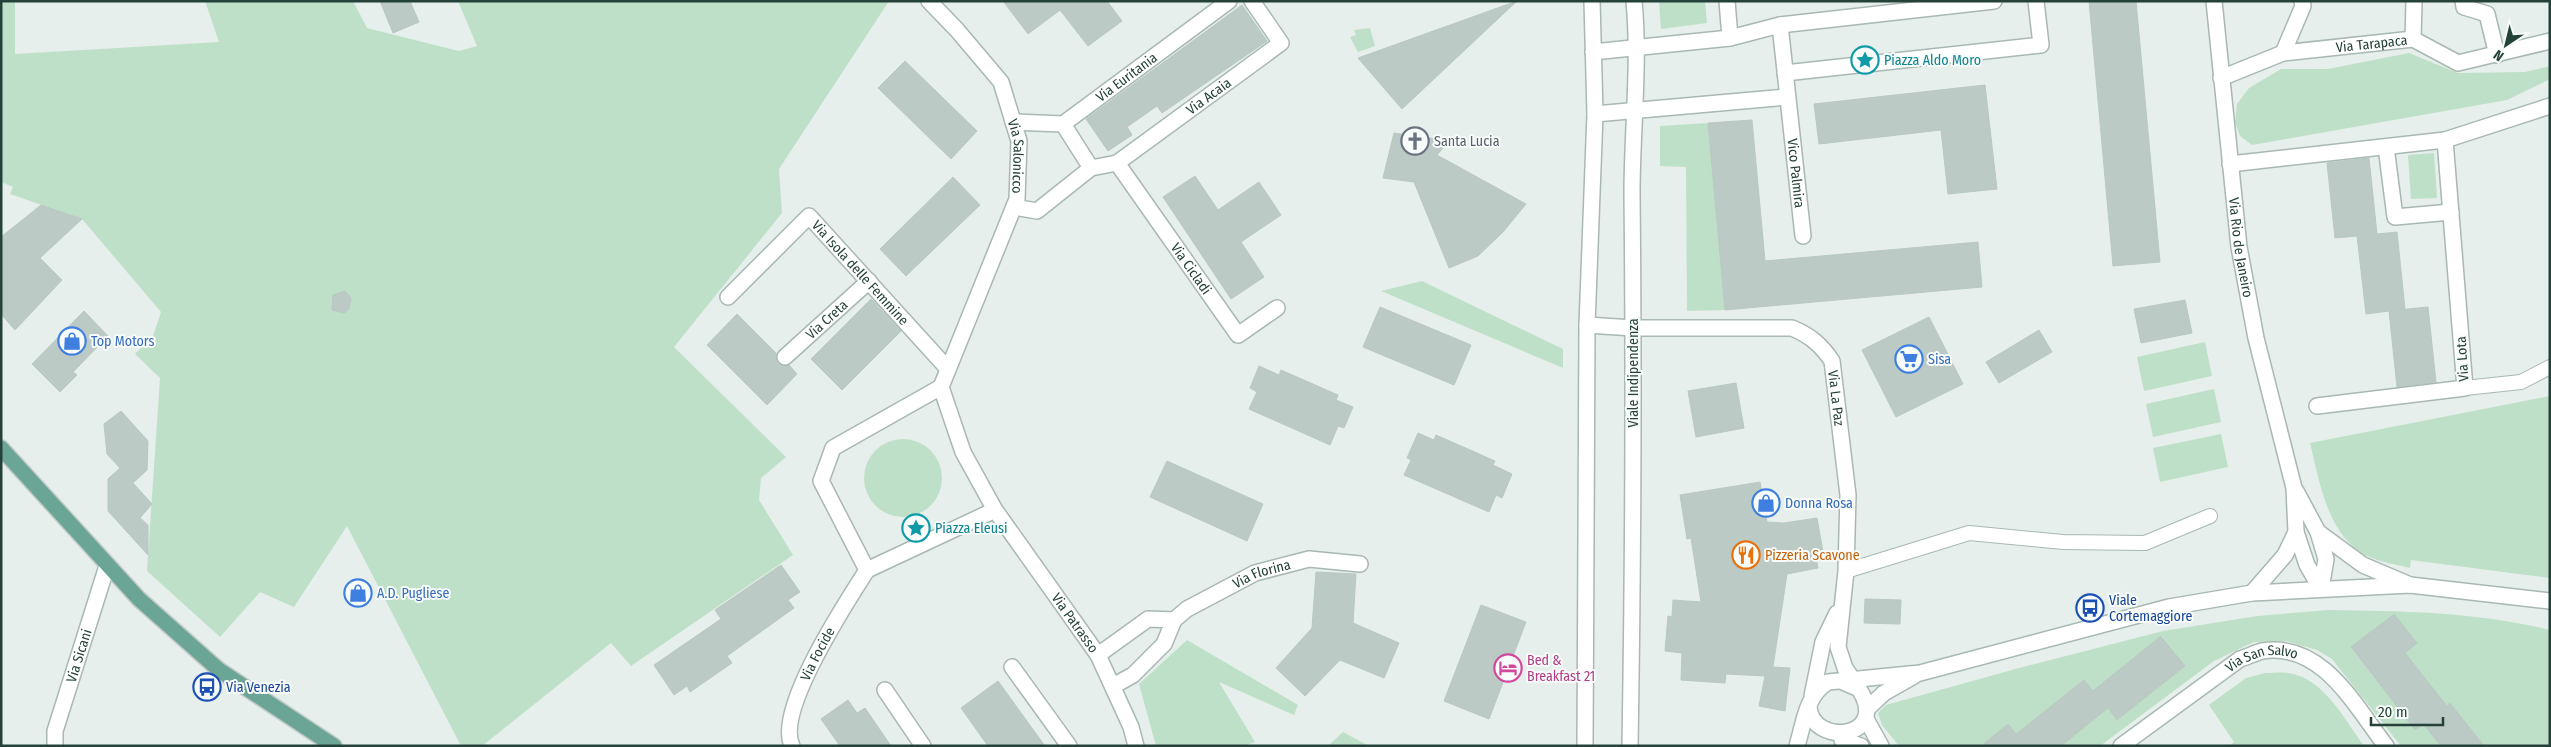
<svg xmlns="http://www.w3.org/2000/svg" width="2551" height="747" font-family="'Fira Sans Condensed',sans-serif">
  <rect width="100%" height="100%" fill="#e6efeb"/>
  <g fill="#bfe0c8">
    <polygon points="1,1 15,1 15,54 219,42 205,1 353,1 367,28 459,51 477,46 458,1 889,1 779,169 782,213 674,347 786,457 761,478 759,500 793,555 631,666 611,643 482,746 461,746 347,526 294,607 260,592 220,637 147,571 160,378 135,354 153,336 161,312 82,219 10,194 13,187 1,182"/>
    <polygon points="1659,1 1705,1 1707,23 1661,29"/>
    <polygon points="1370,28 1375,46 1358,52 1350,37 1356,35 1354,30"/>
    <polygon points="2409,53 2458,73 2525,72 2550,66 2550,79 2507,100 2252,145 2240,136 2235,122 2237,104 2249,88 2281,69 2328,69"/>
    <polygon points="1708,123 1725,310 1687,311 1686,167 1660,166 1660,126"/>
    <polygon points="2434,153 2437,198 2411,199 2408,155"/>
    <polygon points="1422,281 1563,349 1563,368 1381,291"/>
    <polygon points="2205,342 2212,376 2144,391 2137,357"/>
    <polygon points="2214,389 2221,422 2153,437 2146,404"/>
    <path d="M2550,396V578L2411,560L2410,568C2393,564 2373,561 2359,551C2326,528 2319,479 2310,443Z"/>
    <polygon points="2221,434 2228,467 2160,482 2153,448"/>
    <circle cx="903" cy="478" r="39"/>
    <path d="M2328,610C2403,611 2477,612 2550,630V746H2484L2450,703L2447,706L2405,653L2417,643L2393,614L2351,648L2415,730L2423,724L2441,746H2401L2332,659L2317,650L2286,641L2254,642L2214,661L2100,746H2061L2108,708L2117,720L2185,666L2162,636L2093,691L2084,680L2016,734L2008,724L1981,746H1899L1882,725L1878,713L1886,705L2019,668L2163,631L2257,616Z"/>
    <polygon points="1187,640 1298,705 1294,715 1219,682 1255,742 1243,746 1156,746 1139,684"/>
    <path d="M2265,673C2272,673 2281,672 2288,673C2323,677 2345,720 2364,746H2229L2234,742L2209,705L2246,678Z"/>
    <polygon points="1343,732 1369,746 1328,746"/>
  </g>
  <g fill="#bbcac4" stroke="#b8c9c2">
    <polygon points="380,1 410,1 419,22 393,33"/>
    <polygon points="1003,1 1107,1 1122,21 1088,46 1060,10 1028,34"/>
    <polygon points="1517,1 1402,109 1358,58"/>
    <polygon points="2089,1 2136,1 2160,262 2113,266"/>
    <polygon points="1242,5 1267,41 1162,113 1157,106 1127,127 1132,135 1108,151 1086,119"/>
    <polygon points="905,61 977,131 951,159 878,88"/>
    <polygon points="1985,85 1997,189 1948,194 1941,130 1819,144 1814,104"/>
    <polygon points="1752,120 1765,261 1978,242 1982,287 1725,310 1708,123"/>
    <polygon points="1394,133 1436,139 1443,148 1437,155 1526,204 1503,232 1478,256 1449,268 1414,182 1383,178"/>
    <polygon points="2369,158 2377,234 2397,232 2405,309 2398,310 2428,307 2436,382 2397,387 2389,311 2366,314 2357,236 2335,238 2327,163"/>
    <polygon points="1195,176 1218,210 1259,182 1281,215 1241,242 1264,277 1231,299 1163,197"/>
    <polygon points="953,177 980,205 906,276 880,249"/>
    <polygon points="41,205 82,219 40,258 62,280 15,330 1,314 1,237"/>
    <polygon points="345,291 351,298 349,309 344,313 332,310 333,295"/>
    <polygon points="871,299 901,331 842,390 811,359"/>
    <polygon points="2185,300 2192,333 2141,343 2134,309"/>
    <polygon points="1380,307 1471,345 1454,385 1363,347"/>
    <polygon points="84,311 108,336 73,372 77,375 60,392 32,364"/>
    <polygon points="737,314 776,353 778,364 789,365 797,374 767,405 707,345"/>
    <polygon points="1929,317 1963,384 1896,417 1862,350"/>
    <polygon points="2039,330 2052,352 1999,383 1986,362"/>
    <polygon points="1259,366 1279,375 1281,370 1338,395 1336,400 1353,407 1344,428 1338,426 1330,445 1249,409 1257,392 1250,388"/>
    <polygon points="1736,383 1744,428 1696,437 1688,391"/>
    <polygon points="121,411 148,441 147,470 133,483 152,504 140,518 148,525 148,555 108,511 108,479 120,468 107,454 104,424"/>
    <polygon points="1418,433 1434,440 1436,435 1495,461 1493,465 1512,474 1502,498 1496,495 1489,512 1404,475 1411,460 1407,458"/>
    <polygon points="1167,461 1263,504 1247,541 1150,497"/>
    <polygon points="1760,482 1767,522 1784,523 1817,518 1823,552 1815,554 1818,568 1787,574 1773,667 1790,668 1785,711 1759,706 1765,676 1726,674 1725,683 1681,680 1682,653 1665,651 1668,616 1672,617 1673,600 1701,602 1691,538 1687,539 1680,495"/>
    <polygon points="781,565 800,592 788,600 794,608 727,656 732,663 690,692 687,686 674,695 654,665 721,619 715,610"/>
    <polygon points="1316,572 1356,574 1353,623 1399,643 1384,678 1340,660 1305,696 1276,668 1312,628"/>
    <polygon points="1865,599 1901,600 1900,624 1864,623"/>
    <polygon points="1481,605 1526,622 1489,719 1444,701"/>
    <polygon points="2394,614 2417,643 2405,653 2447,706 2450,703 2484,746 2441,746 2423,724 2415,730 2351,647"/>
    <polygon points="2161,636 2185,666 2117,720 2108,708 2061,746 1981,746 2008,724 2016,734 2084,680 2093,691"/>
    <polygon points="998,681 1045,746 988,746 961,708"/>
    <polygon points="848,700 857,713 865,708 891,746 840,746 821,719"/>
  </g>
  <g fill="none" stroke-linecap="round" stroke-linejoin="round">
    <g stroke="#a8b8b2" stroke-width="16">
      <g id="service">
        <polyline points="2465,388 2521,382 2550,367"/>
        <polyline points="1846,571 1969,533 2063,542 2145,543 2210,516"/>
      </g>
    </g>
    <g stroke="#a8b8b2" stroke-width="18">
      <g id="minor">
        <path id="s1" d="M929,1L957,30L1001,82L1019,141L1017,199L941,387"/>
        <polyline points="1727,1 1730,38"/>
        <path id="s2" d="M2214,1L2239,247L2256,338L2294,488L2296,532L2285,555L2252,593"/>
        <polyline points="2463,1 2464,7 2487,14 2497,55"/>
        <path id="s3" d="M1780,25L1803,236"/>
        <polyline points="2413,39 2414,1"/>
        <polyline points="1593,52 1730,38 1780,25 1994,1"/>
        <polyline points="2283,53 2303,6 2302,1"/>
        <polyline points="1785,73 2041,45 2036,1"/>
        <path id="s4" d="M2221,78L2283,53L2413,39L2458,63L2550,41"/>
        <polyline points="1595,114 1787,97"/>
        <path id="s5" d="M1013,122L1063,124L1229,1"/>
        <polyline points="2386,147 2395,217 2451,212"/>
        <path id="s6" d="M1117,163L1238,335L1277,308"/>
        <polyline points="2230,164 2445,140 2550,106"/>
        <path id="s7" d="M1091,168L1117,163L1281,43L1252,1"/>
        <polyline points="1014,207 1037,211 1091,168 1063,124"/>
        <path id="s8" d="M728,297L809,216L948,369"/>
        <path id="s9" d="M1587,325L1633,328H1792C1811,336 1821,345 1832,361L1848,495L1846,571L1838,647L1845,668L1859,689"/>
        <path id="s10" d="M785,357L869,281"/>
        <polyline points="2317,406 2465,388 2445,140"/>
        <polyline points="2296,491 2318,532 2363,565 2410,585"/>
        <path id="s11" d="M995,510L867,570L821,481L833,448L941,387L963,452L995,510L1098,655L1131,727L1136,746"/>
        <polyline points="2296,532 2307,565 2321,589"/>
        <polyline points="2318,532 2326,559 2321,589"/>
        <path id="s12" d="M1174,620L1187,609L1255,573L1309,559L1360,564"/>
        <polyline points="1098,655 1148,619 1174,620 1164,644 1133,675 1113,686"/>
        <polyline points="1012,667 1069,746"/>
        <polyline points="885,690 923,746"/>
        <polyline points="1812,696 1823,642 1837,613"/>
        <polyline points="1866,719 1881,746"/>
        <polyline points="1842,740 1861,746"/>
        <path id="s13" d="M55,746V731L107,566"/>
        <path id="s14" d="M792,746C775,710 846,603 867,570"/>
        <path id="s15" d="M2121,746L2240,659C2247,657 2255,653 2262,651C2322,641 2355,706 2386,746"/>
      </g>
    </g>
    <g stroke="#a8b8b2" stroke-width="18">
      <g id="tertiary">
        <path d="M1809,707C1812,747 1891,739 1859,689L1843,682"/>
        <polyline points="1868,708 1884,693 1914,676"/>
        <polyline points="1585,746 1587,325 1595,114 1592,1"/>
        <path d="M1630,746C1633,562 1634,378 1632,194C1632,130 1640,65 1634,1"/>
        <path d="M1797,746C1804,723 1806,695 1828,682L1920,673L2169,607L2252,593L2410,585L2550,601"/>
      </g>
    </g>
    <g stroke="#c2cac8" stroke-width="18">
      <polyline id="primary" points="1,448 139,599 219,670 334,746"/>
    </g>
    <use href="#service" stroke="#fff" stroke-width="14"/>
    <use href="#minor" stroke="#fff" stroke-width="15"/>
    <use href="#tertiary" stroke="#fff" stroke-width="15"/>
    <use href="#primary" stroke="#6aa596" stroke-width="15"/>
  </g>
  <defs>
    <g id="sight-ring" transform="scale(1.4375)"><circle r="9.5" fill="#f7fbf9" stroke="#0f9aa8" stroke-width="1.5"/><path d="M0-6L1.8-2.2L6-1.7L2.9 1.2L3.7 5.4L0 3.3L-3.7 5.4L-2.9 1.2L-6-1.7L-1.8-2.2Z" fill="#0f9aa8"/></g>
    <g id="church-ring" transform="scale(1.4375)"><circle r="9.5" fill="#f7fbf9" stroke="#6b7280" stroke-width="1.5"/><path d="M-1.2-6h2.4v3.5h3.3v2.4h-3.3V6h-2.4V-.1h-3.3v-2.4h3.3Z" fill="#6b7280"/></g>
    <g id="shop-ring" transform="scale(1.4375)"><circle r="9.5" fill="#f7fbf9" stroke="#3f7fe0" stroke-width="1.5"/><path d="M-5-2.5h2.3a2.7 3.5 0 0 1 5.4 0H5L5.5 6h-11ZM-1.5-2.5h3a1.5 2.3 0 0 0-3 0Z" fill="#3f7fe0"/></g>
    <g id="supermarket-ring" transform="scale(1.4375)"><circle r="9.5" fill="#f7fbf9" stroke="#3f7fe0" stroke-width="1.5"/><path d="M-6-5.5h2.5l.6 2H6L4.5 2H-2.5L-4.4-4H-6ZM-1.5 3.2a1.3 1.3 0 1 0 .1 0ZM3 3.2a1.3 1.3 0 1 0 .1 0Z" fill="#3f7fe0"/></g>
    <g id="restaurant-ring" transform="scale(1.4375)"><circle r="9.5" fill="#f7fbf9" stroke="#e8710a" stroke-width="1.5"/><path d="M-5-6h1v4h1v-4h1v4h1v-4h1v5L-1.5 .5V6h-2V.5L-5-1ZM5-6V6H3V1.5H1.5Q1.5-4 5-6Z" fill="#e8710a"/></g>
    <g id="bus-ring" transform="scale(1.4375)"><circle r="9.5" fill="#f7fbf9" stroke="#1a4fb4" stroke-width="1.5"/><path d="M-5-6H5V4H4V6H2V4H-2V6H-4V4H-5ZM-3.5-4V0h7V-4ZM-3.5 1.2v1.5H-2V1.2ZM2 1.2v1.5H3.5V1.2Z" fill="#1a4fb4"/></g>
    <g id="hotel-ring" transform="scale(1.4375)"><circle r="9.5" fill="#f7fbf9" stroke="#d1479c" stroke-width="1.5"/><path d="M-6-4.5h1.5V1H6V5H4.5V3h-9V5H-6ZM-4 0a1.8 1.8 0 1 1 3.6 0ZM.5 0V-2.5h3Q6-2.5 6 0Z" fill="#d1479c"/></g>
  </defs>
  <g fill-rule="evenodd">
    <use href="#sight-ring" x="1865" y="60"/>
    <use href="#church-ring" x="1415" y="141"/>
    <use href="#shop-ring" x="72" y="341"/>
    <use href="#supermarket-ring" x="1909" y="359"/>
    <use href="#shop-ring" x="1766" y="503"/>
    <use href="#sight-ring" x="916" y="528"/>
    <use href="#restaurant-ring" x="1746" y="555"/>
    <use href="#shop-ring" x="358" y="593"/>
    <use href="#bus-ring" x="2090" y="608"/>
    <use href="#hotel-ring" x="1508" y="668"/>
    <use href="#bus-ring" x="207" y="687"/>
  </g>
  <g text-anchor="middle" stroke-width="4" stroke-linejoin="round" paint-order="stroke">
    <g font-size="14" fill="#24423a" stroke="#f7fbf9">
      <text dy="5" stroke="none"><textPath href="#s4" startOffset="156">Via Tarapaca</textPath></text>
      <text dy="5" stroke="none"><textPath href="#s5" startOffset="129">Via Euritania</textPath></text>
      <text dy="5" stroke="none"><textPath href="#s7" startOffset="140">Via Acaia</textPath></text>
      <text dy="5" stroke="none"><textPath href="#s1" startOffset="185">Via Salonicco</textPath></text>
      <text dy="5" stroke="none"><textPath href="#s3" startOffset="149">Vico Palmira</textPath></text>
      <text dy="5" stroke="none"><textPath href="#s2" startOffset="248">Via Rio de Janeiro</textPath></text>
      <text dy="5" stroke="none"><textPath href="#s6" startOffset="129">Via Cicladi</textPath></text>
      <text dy="5" stroke="none"><textPath href="#s8" startOffset="191">Via Isola delle Femmine</textPath></text>
      <text dy="5" stroke="none"><textPath href="#s10" startOffset="56">Via Creta</textPath></text>
      <text transform="translate(2462 359) rotate(-94)" y="5">Via Lota</text>
      <text transform="translate(1633 373) rotate(-90)" y="5">Viale Indipendenza</text>
      <text dy="5" stroke="none"><textPath href="#s9" startOffset="295">Via La Paz</textPath></text>
      <text dy="5" stroke="none"><textPath href="#s12" startOffset="100">Via Florina</textPath></text>
      <text dy="5" stroke="none"><textPath href="#s11" startOffset="674">Via Patrasso</textPath></text>
      <text dy="5" stroke="none"><textPath href="#s14" startOffset="98">Via Focide</textPath></text>
      <text dy="5" stroke="none"><textPath href="#s13" startOffset="94">Via Sicani</textPath></text>
      <text dy="5" stroke="none"><textPath href="#s15" startOffset="169">Via San Salvo</textPath></text>
    </g>
    <g font-size="14" fill="#0d838f" stroke="#f7fbf9" text-anchor="start">
      <text x="1884" y="65">Piazza Aldo Moro</text>
      <text x="935" y="533">Piazza Eleusi</text>
    </g>
    <g font-size="14" fill="#5b616d" stroke="#f7fbf9" text-anchor="start">
      <text x="1434" y="146">Santa Lucia</text>
    </g>
    <g font-size="14" fill="#366cbe" stroke="#f7fbf9" text-anchor="start">
      <text x="91" y="346">Top Motors</text>
      <text x="1928" y="364">Sisa</text>
      <text x="1785" y="508">Donna Rosa</text>
      <text x="377" y="598">A.D. Pugliese</text>
    </g>
    <g font-size="14" fill="#c56008" stroke="#f7fbf9" text-anchor="start">
      <text x="1765" y="560">Pizzeria Scavone</text>
    </g>
    <g font-size="14" fill="#164399" stroke="#f7fbf9" text-anchor="start">
      <text x="2109" y="605">Viale<tspan x="2109" dy="16">Cortemaggiore</tspan></text>
      <text x="226" y="692">Via Venezia</text>
    </g>
    <g font-size="14" fill="#b23c85" stroke="#f7fbf9" text-anchor="start">
      <text x="1527" y="665">Bed &amp;<tspan x="1527" dy="16">Breakfast 21</tspan></text>
    </g>
  </g>
  <rect width="2551" height="747" fill="none" stroke="#24423a" stroke-width="5"/>
  <g transform="translate(2506 45) rotate(215)" stroke="#f7fbf9" stroke-width="4" paint-order="stroke">
  <path d="M0-4L9 19L0 12L-9 19Z" fill="#24423a"/>
  <text y="-8" font-size="14" font-weight="bold" text-anchor="middle" fill="#24423a">N</text>
  </g>
  <path d="M2371 717v8h72v-8" fill="none" stroke="#24423a" stroke-width="2.5"/>
  <text x="2378" y="717" font-size="15" fill="#24423a" stroke="#f7fbf9" stroke-width="4" paint-order="stroke">20 m</text>
</svg>
